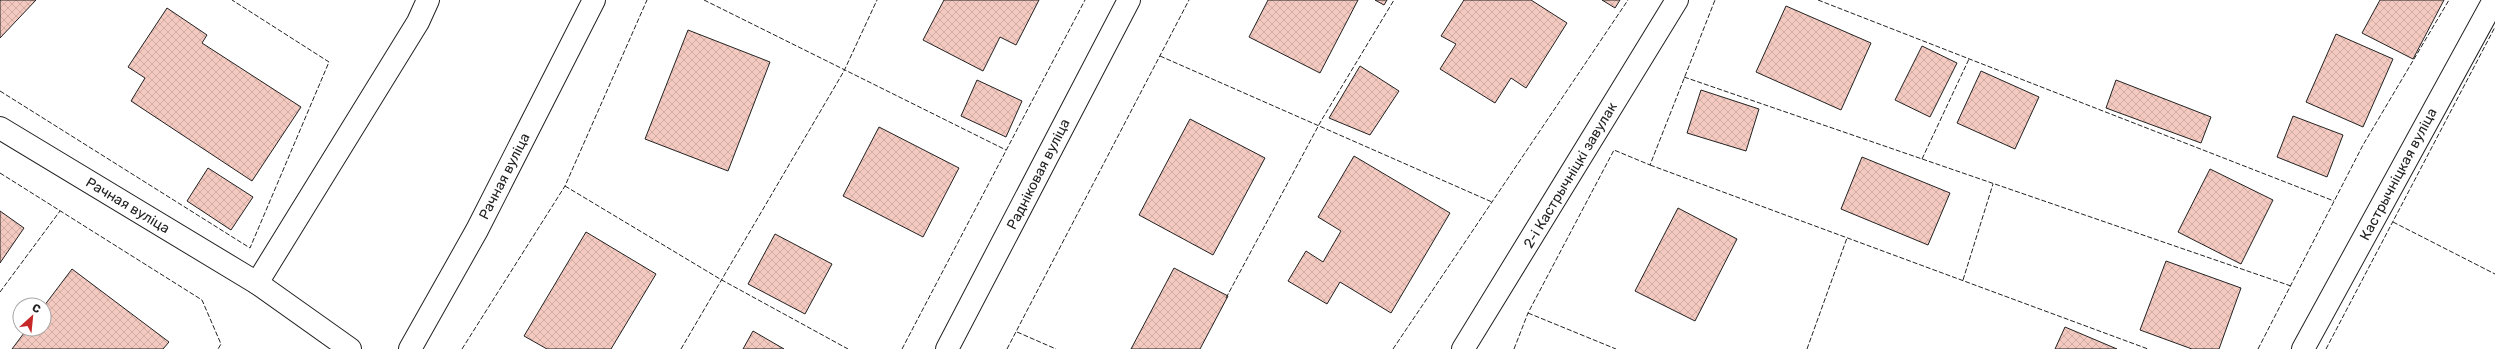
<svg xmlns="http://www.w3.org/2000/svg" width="2495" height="349" font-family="Rubik,sans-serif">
  <defs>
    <pattern id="building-cross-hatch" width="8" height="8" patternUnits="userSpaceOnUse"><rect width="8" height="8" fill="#f3c9c0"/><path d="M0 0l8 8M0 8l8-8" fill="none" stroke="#d0aca5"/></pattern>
  </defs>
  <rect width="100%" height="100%" fill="#fff"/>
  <g fill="url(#building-cross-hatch)" stroke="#222">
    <polygon points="0,0 36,0 0,38"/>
    <polygon points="944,0 1039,0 1016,45 1000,37 983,71 923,40"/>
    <polygon points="1268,0 1358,0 1320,73 1249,37"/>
    <polygon points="1375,0 1387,0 1384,5"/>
    <polygon points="1464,0 1531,0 1567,23 1526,88 1511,78 1495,103 1440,69 1456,44 1441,36"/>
    <polygon points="1602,0 1620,0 1615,8"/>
    <polygon points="2380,0 2444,0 2413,59 2362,33"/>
    <polygon points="1786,6 1871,43 1841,110 1756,72"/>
    <polygon points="167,8 207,35 202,43 301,107 252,181 131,101 145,78 128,67"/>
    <polygon points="688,30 770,62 728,171 645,139"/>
    <polygon points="2336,34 2393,59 2363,127 2306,102"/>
    <polygon points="1922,46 1957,63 1930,117 1895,100"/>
    <polygon points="1360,66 1399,91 1370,135 1329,118"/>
    <polygon points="1981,71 2039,97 2015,149 1957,123"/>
    <polygon points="977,80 1022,101 1006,137 961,116"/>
    <polygon points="2116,80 2211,117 2201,143 2106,108"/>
    <polygon points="1701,90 1759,109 1746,151 1687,133"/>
    <polygon points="2293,116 2343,135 2327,177 2277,157"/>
    <polygon points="1190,119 1265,158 1213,255 1139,215"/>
    <polygon points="879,127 959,168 923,237 843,196"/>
    <polygon points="1354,156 1450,213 1391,313 1340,282 1327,304 1288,281 1306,251 1323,262 1341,231 1318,217"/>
    <polygon points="1862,157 1950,193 1928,245 1841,209"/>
    <polygon points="208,168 253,197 231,230 187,201"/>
    <polygon points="2210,169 2273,200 2241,264 2178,232"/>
    <polygon points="1678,208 1737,239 1695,321 1635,291"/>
    <polygon points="0,211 24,228 0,263"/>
    <polygon points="586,232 656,274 611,349 547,349 524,336"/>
    <polygon points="775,234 832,264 805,314 748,284"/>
    <polygon points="2166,261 2241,288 2219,349 2192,349 2140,330"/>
    <polygon points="1174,268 1228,296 1200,349 1131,349"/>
    <polygon points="72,269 169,342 163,349 12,349 27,329 44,329 44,306"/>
    <polygon points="2065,327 2117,349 2055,349"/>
    <polygon points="753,331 784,349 743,349"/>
  </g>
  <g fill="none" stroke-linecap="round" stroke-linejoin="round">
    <g stroke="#222" stroke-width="24">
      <g id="street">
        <polyline points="0,128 257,283"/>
        <polyline points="350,349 257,283 418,22 428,0"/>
        <polyline points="410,349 477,230 594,0"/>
        <polyline points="947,349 1129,0"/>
        <polyline points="1463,349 1677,0"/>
        <polyline points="2303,349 2494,0"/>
      </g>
    </g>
    <use href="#street" stroke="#fff" stroke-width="22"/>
    <g stroke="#222" stroke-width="1" stroke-dasharray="5 2" stroke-linecap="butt">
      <polyline points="704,0 1006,150"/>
      <polyline points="1818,0 2334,201"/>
      <polyline points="1160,56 1492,202"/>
      <polyline points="1684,77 2291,286"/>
      <polyline points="0,91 250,248 329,62 232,0"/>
      <polyline points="1922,159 1969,59"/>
      <polyline points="1650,165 2148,349"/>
      <polyline points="0,173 202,300 221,344 218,349"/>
      <polyline points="565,186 720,279 848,349"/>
      <polyline points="2393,222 2495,274"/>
      <polyline points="1963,280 1993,184"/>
      <polyline points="0,292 60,211"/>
      <polyline points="1226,298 1321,121 1394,0"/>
      <polyline points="1528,313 1616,349"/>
      <polyline points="1017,332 1056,349"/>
      <polyline points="462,349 565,186 647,0"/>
      <polyline points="681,349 844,71 877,0"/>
      <polyline points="902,349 1085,0"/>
      <polyline points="1007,349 1189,0"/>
      <polyline points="1393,349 1628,0"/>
      <polyline points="1514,349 1528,313 1614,150 1650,165 1715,0"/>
      <polyline points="1807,349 1847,238"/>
      <polyline points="2258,349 2363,145 2449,0"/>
      <polyline points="2326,349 2495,27"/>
    </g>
  </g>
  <g text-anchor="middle" stroke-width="3" stroke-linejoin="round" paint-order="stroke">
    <g font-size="14" fill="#222" stroke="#fff">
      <text transform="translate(1038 174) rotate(-63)" y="5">Радніковая вуліца</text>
      <text transform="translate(2398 174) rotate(-62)" y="5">Кастрычніцкая вуліца</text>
      <text transform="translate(1570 175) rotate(-59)" y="5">2-і Кастрычніцкі завулак</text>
      <text transform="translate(504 176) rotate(-63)" y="5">Рачная вуліца</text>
      <text transform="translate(128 205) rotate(31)" y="5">Рачная вуліца</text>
    </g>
  </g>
  <g transform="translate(32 317) rotate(27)"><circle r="19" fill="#ffffff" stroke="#a7a7a7"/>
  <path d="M0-3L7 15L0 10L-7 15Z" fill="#c62828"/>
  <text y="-6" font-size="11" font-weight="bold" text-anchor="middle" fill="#222222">С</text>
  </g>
</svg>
